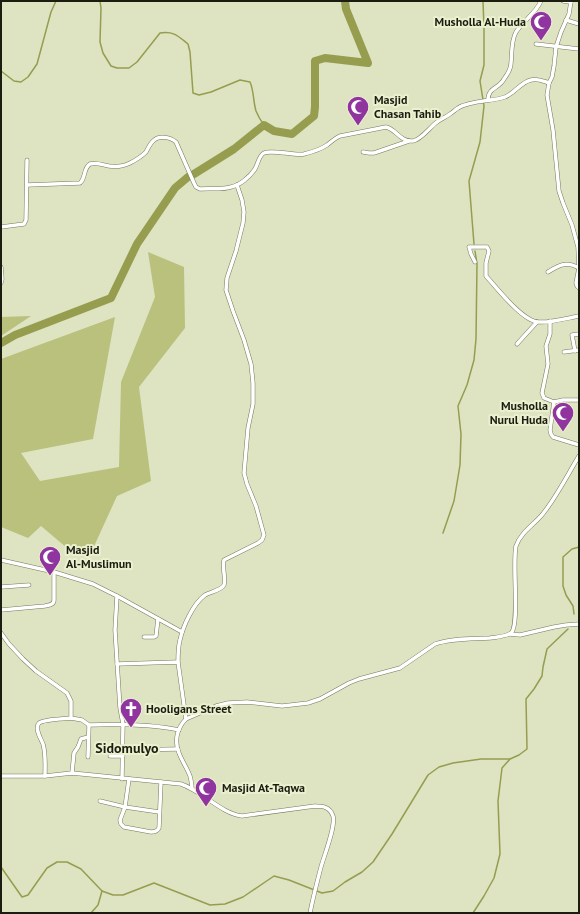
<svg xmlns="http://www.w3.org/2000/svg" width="580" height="914" font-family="'PT Sans',sans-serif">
  <rect width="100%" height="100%" fill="#dee3c2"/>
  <g fill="#bac17d">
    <polygon points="148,252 184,267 185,328 139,387 151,481 117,496 90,555 67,548 41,526 28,538 1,527 1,359 115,317 93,439 21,453 40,481 119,467 121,382 155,297"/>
    <polygon points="31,316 1,336 1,317"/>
  </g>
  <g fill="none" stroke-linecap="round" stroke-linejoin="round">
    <g stroke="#969d4f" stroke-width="1.5">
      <path d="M100,1L101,8L100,42L103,53L111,66L117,68H129L137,62L160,33C174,31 178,36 188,44L190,52L193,93L199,95L211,92L240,80L250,82C254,91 253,101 256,111C258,116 261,121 264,125"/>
      <polyline points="1,71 14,81 21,82 28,77 37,64 51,12 56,1"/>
      <polyline points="474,244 469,181 480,142 484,106 480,81 484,65 484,28 483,1"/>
      <polyline points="443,533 454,501 460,465 461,434 458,406 467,385 474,360 476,339 477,264 475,251"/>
      <polyline points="574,614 573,606 566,595 563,586 563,557 572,549 579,547"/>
      <polyline points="1,867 22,897 28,895 47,868 57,862 67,862 81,869 102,891 113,895 123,895 154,883 210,905 225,904 243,897 274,876 289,880 322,893 333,891 345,882 362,872 373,862 392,834 428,775 439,767 453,763 481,759 510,759 519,755 527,749 526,699 534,689 542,676 543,667 547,649 568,629"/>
      <polyline points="91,913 98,905 102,891"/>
      <polyline points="473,913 484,896 494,878 500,854 498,801 502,768 510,759"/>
    </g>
    <g stroke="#969d4f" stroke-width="8">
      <polyline points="194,174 234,149 264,125 274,131 292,134 314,116 315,107 315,61 325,58 368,63 346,9 345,1"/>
      <polyline points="1,343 15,335 111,298 137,244 175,188 188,177"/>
    </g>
    <g stroke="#75795b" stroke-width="4.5">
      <g id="minor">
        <polyline points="563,1 571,2"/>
        <polyline points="571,1 569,14 561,32 556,47 554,66 552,77 549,83 547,95 553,130 559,191 563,203 572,225 578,247 579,268 576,283 577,286 579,288"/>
        <polyline points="566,20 579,24"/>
        <polyline points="536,44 579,49"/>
        <path d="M488,100C488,87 499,89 504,79C507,75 511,68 511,63C512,53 511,41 516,32C523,21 536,13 541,1"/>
        <polyline points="363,152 369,153 374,153 409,141"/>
        <path d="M27,185L80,183C86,178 83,168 90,164C96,162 103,165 109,166C116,167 124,166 130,163C136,160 142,156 146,152C148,148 150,144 153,141C159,135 170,137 176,142L194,183L196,187L200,189C209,188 222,190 231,187C240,185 250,177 255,169C258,164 259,155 264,153C272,149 294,156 304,154C312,152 320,150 327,145C331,142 335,138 340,136L386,127C396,129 400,142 413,141C421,140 430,127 437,122C441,119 446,117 450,114C453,112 455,110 458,108C471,100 491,102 505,97C515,93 521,82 531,80C537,78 543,81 549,83"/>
        <polyline points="1,227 24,224 26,220 27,160"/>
        <path d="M475,262L471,254L469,247H487L489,251L486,263V276C497,288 523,322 539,322C550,323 568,318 579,316"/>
        <polyline points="1,267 2,279 1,283"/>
        <path d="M548,272C559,265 566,261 579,268"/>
        <polyline points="550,321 550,334 546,346 548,364 542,393 544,398 554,402"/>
        <polyline points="517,344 537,322"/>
        <polyline points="575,351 572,335 579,334"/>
        <polyline points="564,352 579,350"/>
        <polyline points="579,400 563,400 554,402 550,430 551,434 553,437 579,445"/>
        <polyline points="1,560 54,572 93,584 117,596 115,630 120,708 123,724 122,779"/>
        <polyline points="1,587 29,585"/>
        <polyline points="117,596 182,632"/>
        <path d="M1,610L45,606C49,605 54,605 54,600V572"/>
        <polyline points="1,633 9,644 23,659 36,671 67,693 71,701 71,718 82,720 89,725"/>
        <polyline points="510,634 520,635 554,627 566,625 579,624"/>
        <polyline points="144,637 154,637 156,636 158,619"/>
        <path d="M178,662C178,655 178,647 180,640C183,626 193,604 205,595C210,592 222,590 224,585C226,578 222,568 224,560L258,543L262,540L264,535L256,506L247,484L244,473L248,428L253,404V383L251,364L244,340L233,311L226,290L227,278L236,251L243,223L244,212L242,200L237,185"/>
        <path d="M117,664L178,662L186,719C177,728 174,741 179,753C182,761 187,768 190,776C191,780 192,785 192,789"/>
        <path d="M186,719L216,706L228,703L247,702L282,706L291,705L308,703L320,699L349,683L359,679L400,668L435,644C452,638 472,639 490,638C496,637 505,637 511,633C520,626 512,562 516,546C521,531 537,523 545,511C558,494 568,474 579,456"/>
        <polyline points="123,750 178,749"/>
        <polyline points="110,756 123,756"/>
        <path d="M88,757L89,725C119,724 149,724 179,730"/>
        <polyline points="72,773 74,753 78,747 81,739 88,737"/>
        <path d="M1,776H45L72,773L181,784C202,791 222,814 242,816L315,806C323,806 330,807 333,816C336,826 324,856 321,867C317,882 313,898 310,913"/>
        <path d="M45,776C45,765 46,754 43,744C41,739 34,728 39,723C44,719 64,719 71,718"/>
        <path d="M129,779L125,807L120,820L121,824L124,827L151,832C154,832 157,832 159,828L161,782"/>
        <polyline points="100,801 125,807 159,812"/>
      </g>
    </g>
    <use href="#minor" stroke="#fff" stroke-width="3.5"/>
  </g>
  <defs>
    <g id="mosque-pin" transform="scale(1.15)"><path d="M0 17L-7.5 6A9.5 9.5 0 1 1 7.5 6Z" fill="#90359f" stroke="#ebf0cf"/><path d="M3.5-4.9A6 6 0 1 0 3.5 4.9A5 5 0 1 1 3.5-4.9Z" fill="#fff"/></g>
    <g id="church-pin" transform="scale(1.15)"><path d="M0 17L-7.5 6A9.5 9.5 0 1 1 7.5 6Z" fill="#90359f" stroke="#ebf0cf"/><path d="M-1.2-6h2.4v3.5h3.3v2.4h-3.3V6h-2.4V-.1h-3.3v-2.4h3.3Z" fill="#fff"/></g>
  </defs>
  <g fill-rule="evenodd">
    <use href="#mosque-pin" x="541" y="22"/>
    <use href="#mosque-pin" x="358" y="107"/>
    <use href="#mosque-pin" x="563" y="413"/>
    <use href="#mosque-pin" x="50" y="557"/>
    <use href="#church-pin" x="131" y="709"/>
    <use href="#mosque-pin" x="206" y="788"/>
  </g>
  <g text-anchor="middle" stroke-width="4" stroke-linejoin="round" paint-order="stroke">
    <g font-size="12" font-weight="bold" fill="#1c1d11" stroke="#ebf0cf" text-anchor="start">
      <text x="526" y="26" text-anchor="end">Musholla Al-Huda</text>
      <text x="374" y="104">Masjid<tspan x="374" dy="14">Chasan Tahib</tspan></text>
      <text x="548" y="410" text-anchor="end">Musholla<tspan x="548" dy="14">Nurul Huda</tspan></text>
      <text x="66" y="554">Masjid<tspan x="66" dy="14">Al-Muslimun</tspan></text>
      <text x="146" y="713">Hooligans Street</text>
      <text x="222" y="792">Masjid At-Taqwa</text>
    </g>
    <g font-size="14" font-weight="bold" fill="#1c1d11" stroke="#ebf0cf">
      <text x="127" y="753">Sidomulyo</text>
    </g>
  </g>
  <rect width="580" height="914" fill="none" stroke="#1c1d11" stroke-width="4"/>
</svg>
